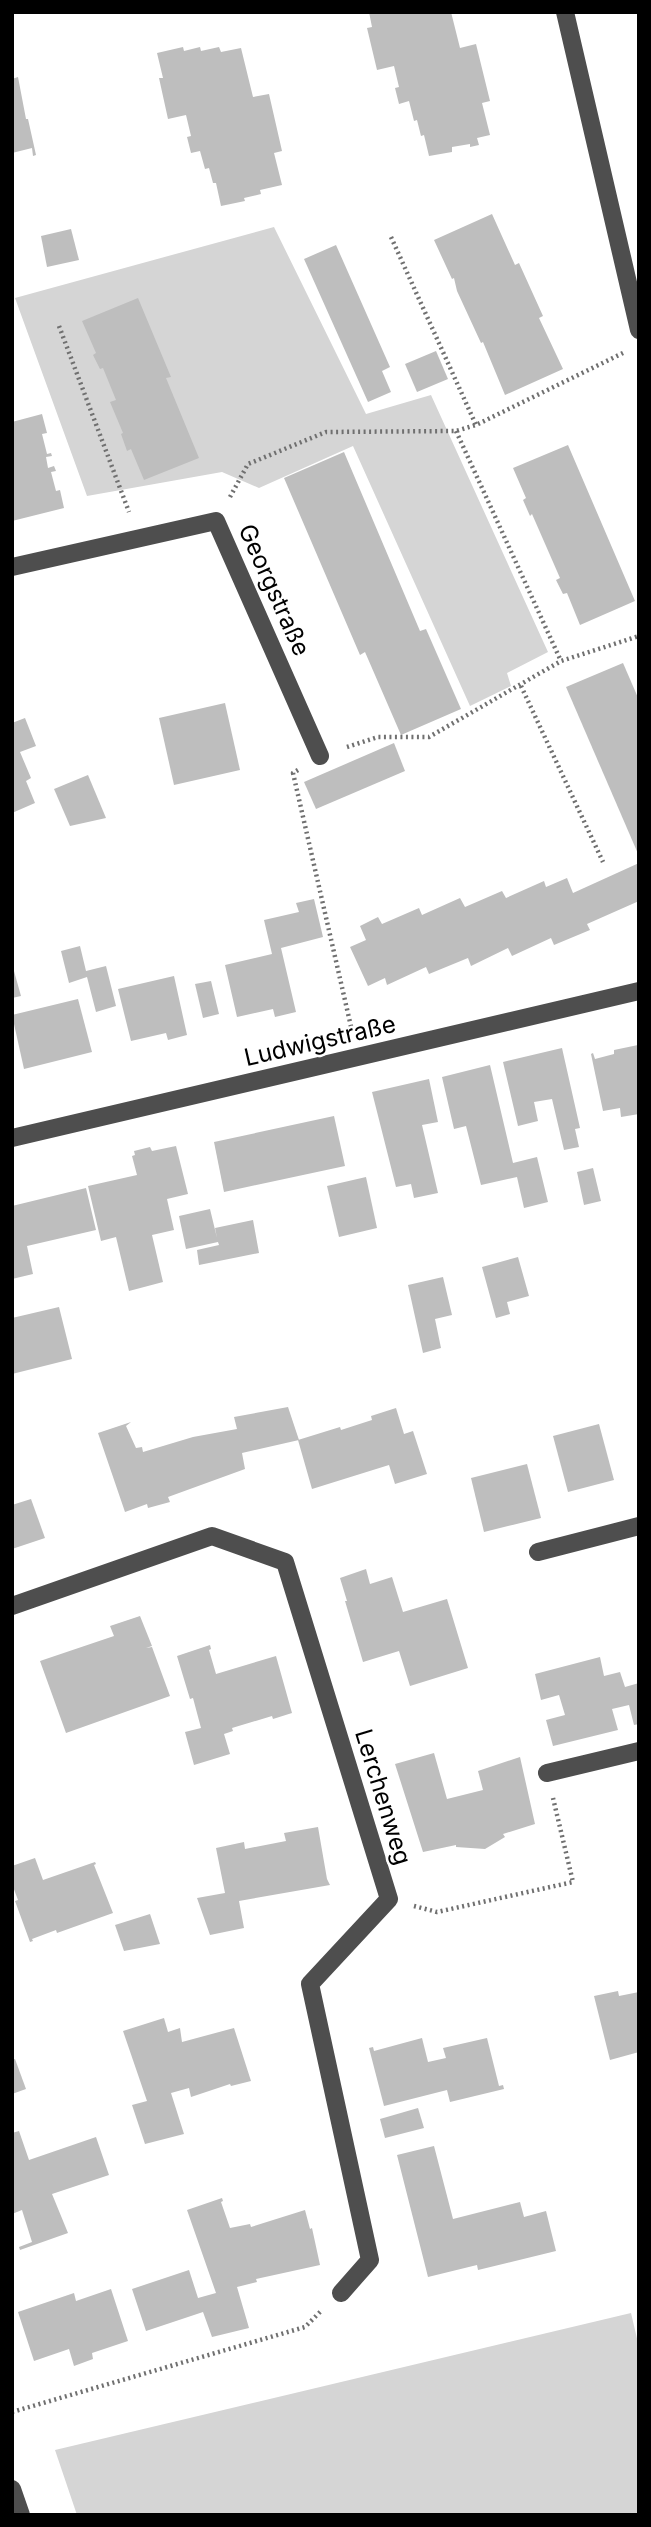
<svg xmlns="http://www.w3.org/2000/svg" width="651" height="2527" font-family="Inter,sans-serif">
  <rect width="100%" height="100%" fill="#fff"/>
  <g fill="#d5d5d5">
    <polygon points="274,227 366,414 431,395 548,652 507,673 511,686 470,706 353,446 259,488 222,472 87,496 15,298"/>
    <polygon points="631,2313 639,2347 639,2515 77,2515 55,2450"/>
  </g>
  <g fill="#bebebe">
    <polygon points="369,12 451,12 460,48 476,44 490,101 482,103 490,135 477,138 479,145 470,147 470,144 452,147 452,152 429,156 424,135 421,136 417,120 414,121 409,101 399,104 395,88 399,87 394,66 377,70 367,28 372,27"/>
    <polygon points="183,47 184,51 200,47 201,51 219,47 221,52 241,48 253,97 269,94 282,151 274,153 282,185 260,190 261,194 244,198 245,201 221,206 216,183 213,183 209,168 205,169 200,151 191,153 187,137 191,136 186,115 168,119 159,78 163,78 157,53"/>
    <polygon points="18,77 26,119 28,119 36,155 33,156 32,148 12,153 12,79"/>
    <polygon points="492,214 515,265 519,263 543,316 539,318 563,369 505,395 483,342 481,343 457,291 454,278 452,279 434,240"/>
    <polygon points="71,229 79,260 47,267 41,236"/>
    <polygon points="336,245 390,367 382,371 391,392 368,402 304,259"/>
    <polygon points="138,298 171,377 166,378 199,458 144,480 131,449 127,451 121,434 123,433 110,402 116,400 103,368 100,369 93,355 96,353 82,321"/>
    <polygon points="436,351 448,379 417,392 405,364"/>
    <polygon points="42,414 47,433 42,434 47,454 51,453 52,456 46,457 48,468 54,466 56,471 51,472 56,491 60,490 64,508 12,521 12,422"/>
    <polygon points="568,445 635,601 580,625 567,593 563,594 556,580 560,578 532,514 530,516 523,500 526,498 513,468"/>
    <polygon points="344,452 420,631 426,629 461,709 401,735 365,652 360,655 284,478"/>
    <polygon points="623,663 639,700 639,856 566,687"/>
    <polygon points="225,703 240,770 174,785 159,718"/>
    <polygon points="25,718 36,746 20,752 31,778 26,781 35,803 12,813 12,723"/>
    <polygon points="394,743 405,771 316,809 304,782"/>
    <polygon points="88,775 106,818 70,826 54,789"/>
    <polygon points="639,863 639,901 587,924 590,930 554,945 551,938 512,956 508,948 471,966 468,958 429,974 426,967 387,985 385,978 368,986 350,947 366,940 360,926 378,917 382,924 419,908 422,915 460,898 465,907 502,891 506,898 544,881 546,887 567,878 573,893"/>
    <polygon points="314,899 323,937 281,948 296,1012 275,1017 273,1009 237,1017 225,965 272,954 264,920 299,912 296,903"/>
    <polygon points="80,946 86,971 106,966 116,1006 96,1012 87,977 69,983 61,951"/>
    <polygon points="12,964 21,996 12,998"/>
    <polygon points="174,976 187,1035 168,1040 166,1033 131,1041 118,989"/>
    <polygon points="211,981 219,1014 203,1018 195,984"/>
    <polygon points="78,999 92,1052 24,1069 12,1015"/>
    <polygon points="638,1045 639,1114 621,1117 620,1108 603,1111 591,1054 593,1053 595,1059 614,1054 614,1050"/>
    <polygon points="562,1048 580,1128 575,1129 579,1147 564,1150 552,1099 534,1102 538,1121 518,1126 503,1062"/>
    <polygon points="490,1065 513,1163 537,1157 548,1202 524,1208 517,1177 481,1185 466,1126 454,1129 442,1077"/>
    <polygon points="429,1079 438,1122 422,1125 438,1193 414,1198 411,1184 396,1187 372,1092"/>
    <polygon points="334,1116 345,1166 224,1192 214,1142"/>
    <polygon points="176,1146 188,1194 167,1199 174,1230 152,1235 163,1282 129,1291 116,1237 101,1241 88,1186 137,1175 132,1156 135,1155 134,1151 150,1147 152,1151"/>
    <polygon points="593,1168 601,1201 584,1205 577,1172"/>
    <polygon points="366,1177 377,1228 339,1237 327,1186"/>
    <polygon points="86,1188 96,1230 27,1246 33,1274 12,1279 12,1206"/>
    <polygon points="210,1209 217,1238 215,1228 253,1220 259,1253 199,1265 197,1250 219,1245 218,1242 186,1249 179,1216"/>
    <polygon points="518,1257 529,1296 507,1302 510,1314 496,1318 482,1267"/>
    <polygon points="443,1277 452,1315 435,1319 441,1348 423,1353 408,1285"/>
    <polygon points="59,1307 72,1359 12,1374 12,1318"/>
    <polygon points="288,1407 299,1440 242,1453 245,1469 168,1497 170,1502 148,1508 147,1504 125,1512 98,1433 131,1422 126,1426 136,1448 142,1447 143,1452 193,1437 237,1429 234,1417"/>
    <polygon points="396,1408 404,1434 413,1431 427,1474 395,1484 389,1465 312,1489 298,1440 340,1427 341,1430 372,1420 371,1416"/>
    <polygon points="599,1424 614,1480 568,1492 553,1436"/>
    <polygon points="527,1464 541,1518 484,1532 471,1478"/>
    <polygon points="31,1499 45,1538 12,1549 12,1505"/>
    <polygon points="366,1569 370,1584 392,1577 403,1612 447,1599 468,1668 410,1686 399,1651 363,1662 345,1601 347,1601 340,1578"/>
    <polygon points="140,1616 152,1646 146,1648 152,1647 170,1696 66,1733 40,1661 114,1636 110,1626"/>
    <polygon points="210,1645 211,1649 209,1650 216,1674 276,1656 292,1713 273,1719 272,1716 232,1728 233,1731 224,1734 230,1754 194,1765 185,1732 201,1728 193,1698 190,1699 177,1656"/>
    <polygon points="600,1657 604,1676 620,1672 625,1687 639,1683 639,1724 634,1725 629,1705 612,1709 618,1730 553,1746 546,1720 565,1715 559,1695 541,1700 535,1674"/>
    <polygon points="434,1753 447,1799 483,1790 478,1771 520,1757 535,1824 503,1834 505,1837 485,1849 456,1847 456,1845 423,1852 395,1764"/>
    <polygon points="318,1827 327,1879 330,1885 239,1901 244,1928 210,1935 197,1898 225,1893 216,1848 244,1842 245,1849 286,1841 284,1833"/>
    <polygon points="35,1858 43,1880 95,1862 96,1864 94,1865 113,1913 57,1933 56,1930 32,1939 33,1941 30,1942 15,1901 18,1900 12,1884 12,1866"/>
    <polygon points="150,1914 160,1944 124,1951 115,1925"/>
    <polygon points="618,1991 619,1996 639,1992 639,2052 610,2060 594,1996"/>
    <polygon points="164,2018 168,2032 180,2028 182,2042 234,2028 251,2081 231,2086 230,2084 191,2097 189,2088 171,2093 184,2134 145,2144 132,2105 147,2101 123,2031"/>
    <polygon points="422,2038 428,2062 446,2058 443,2048 487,2038 499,2086 503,2085 504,2089 450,2102 447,2090 384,2106 369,2048 373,2047 374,2051"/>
    <polygon points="15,2059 26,2089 12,2094 12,2060"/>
    <polygon points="418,2108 424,2128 385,2138 380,2119"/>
    <polygon points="19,2131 29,2160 96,2137 109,2175 52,2194 68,2233 20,2250 19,2247 32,2242 22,2210 12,2214 12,2133"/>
    <polygon points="434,2146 453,2219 520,2202 524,2217 546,2211 556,2251 478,2270 477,2265 428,2277 397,2155"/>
    <polygon points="222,2198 223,2201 221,2202 230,2228 250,2224 251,2227 305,2210 310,2229 312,2228 320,2265 256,2279 257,2282 237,2287 249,2328 212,2337 203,2312 146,2331 132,2289 189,2270 198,2298 216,2293 187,2210"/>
    <polygon points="111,2289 128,2341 92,2353 93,2359 74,2366 69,2349 34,2361 18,2312 74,2293 76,2301"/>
  </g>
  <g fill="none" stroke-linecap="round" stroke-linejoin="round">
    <g stroke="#707070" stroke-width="4.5" stroke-dasharray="2 3.5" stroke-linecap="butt">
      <polyline points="391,237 476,425"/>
      <polyline points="59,326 129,512"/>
      <polyline points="456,431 561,661"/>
      <polyline points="230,497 248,464 326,432 456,431 476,425 625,352"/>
      <polyline points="521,686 603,862"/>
      <polyline points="347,747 378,737 429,737 561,661 639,636"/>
      <polyline points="298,770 293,773 352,1031"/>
      <polyline points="414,1906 437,1912 573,1882 553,1798"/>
      <polyline points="12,2412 305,2327 322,2310"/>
    </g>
    <g stroke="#4e4e4e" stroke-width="18">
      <polyline points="565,12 639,330"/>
      <polyline points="12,567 216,521 320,756"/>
      <polyline points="12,1138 639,991"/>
      <polyline points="538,1552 639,1526"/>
      <polyline points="12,1606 212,1536 285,1562 389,1899 310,1984 370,2260 341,2293"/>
      <polyline points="547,1773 639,1751"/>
      <polyline points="12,2489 21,2515"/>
    </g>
  </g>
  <g text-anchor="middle" stroke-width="5" stroke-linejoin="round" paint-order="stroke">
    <g font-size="24" fill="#000" stroke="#fff">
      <text transform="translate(274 590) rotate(66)" y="8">Georgstraße</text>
      <text transform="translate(320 1041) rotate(-13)" y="8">Ludwigstraße</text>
      <text transform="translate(383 1797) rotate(73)" y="8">Lerchenweg</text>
    </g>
  </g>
  <rect width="651" height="2527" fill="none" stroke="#000000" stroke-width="28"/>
</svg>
